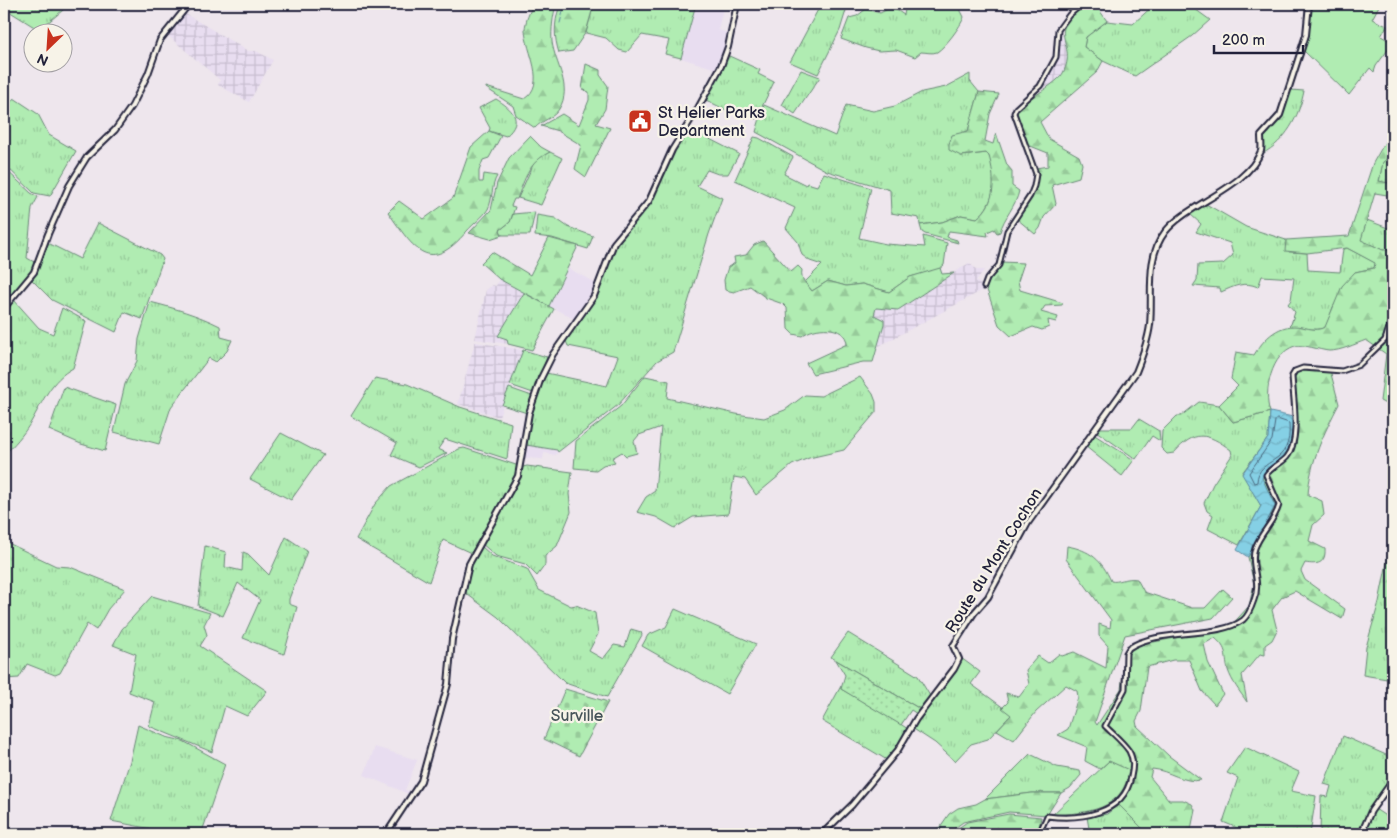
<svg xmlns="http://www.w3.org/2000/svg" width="1397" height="838" font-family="'Balsamiq Sans',sans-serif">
  <defs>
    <pattern id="industrial-grid" width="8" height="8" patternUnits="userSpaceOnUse" patternTransform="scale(1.25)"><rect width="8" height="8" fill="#e8ddf0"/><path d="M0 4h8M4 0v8" fill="none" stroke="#c7bdcf"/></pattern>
    <pattern id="grass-tufts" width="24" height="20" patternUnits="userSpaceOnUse" patternTransform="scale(1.25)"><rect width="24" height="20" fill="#b0ecb2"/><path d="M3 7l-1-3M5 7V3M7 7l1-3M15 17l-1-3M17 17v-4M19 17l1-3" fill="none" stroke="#97ca9a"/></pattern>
    <pattern id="forest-firs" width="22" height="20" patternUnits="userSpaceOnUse" patternTransform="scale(1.25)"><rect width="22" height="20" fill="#b0ecb2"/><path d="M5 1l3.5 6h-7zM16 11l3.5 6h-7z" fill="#97ca9a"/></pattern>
    <pattern id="cemetery-stones" width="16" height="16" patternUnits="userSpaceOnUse" patternTransform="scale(1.25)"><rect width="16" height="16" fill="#b0ecb2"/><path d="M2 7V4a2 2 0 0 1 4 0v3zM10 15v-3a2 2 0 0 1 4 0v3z" fill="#97ca9a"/></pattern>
    <pattern id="garden-dots" width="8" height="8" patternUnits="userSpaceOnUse" patternTransform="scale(1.25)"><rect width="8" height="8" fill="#b0ecb2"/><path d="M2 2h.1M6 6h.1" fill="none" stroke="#97ca9a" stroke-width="1.8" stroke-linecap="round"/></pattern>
    <pattern id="water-waves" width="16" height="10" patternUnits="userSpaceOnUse" patternTransform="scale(1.25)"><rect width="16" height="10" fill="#85d0e5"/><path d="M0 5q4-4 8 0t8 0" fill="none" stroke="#73b2c5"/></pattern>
  </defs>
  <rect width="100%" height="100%" fill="#eee6ed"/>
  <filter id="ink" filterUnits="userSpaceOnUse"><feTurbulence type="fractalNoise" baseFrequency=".02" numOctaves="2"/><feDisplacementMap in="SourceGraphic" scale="10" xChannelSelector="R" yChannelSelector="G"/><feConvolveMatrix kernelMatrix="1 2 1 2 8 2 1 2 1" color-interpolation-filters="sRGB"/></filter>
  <g filter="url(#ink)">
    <g fill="#e8ddf0">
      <polygon points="696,4 723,8 718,30 729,33 716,69 681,58"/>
      <polygon points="568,268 597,284 576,320 549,306"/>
      <polygon points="526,445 557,450 558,452 555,455 544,453 543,459 525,458"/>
      <polygon points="375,747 417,760 405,790 412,792 411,795 364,775"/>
    </g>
    <g fill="url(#industrial-grid)">
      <polygon points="184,13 248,51 256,51 273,60 249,102 218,85 220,80 166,34"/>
      <polygon points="1062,33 1068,50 1067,63 1062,75 1053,84 1040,90 1057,59"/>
      <polygon points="969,263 977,270 984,270 976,281 983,286 983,290 879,346 878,337 884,324 874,315 876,308 898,310"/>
      <polygon points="499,279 524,293 499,336 507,339 508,344 475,339 486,290 492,285 496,286"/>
      <polygon points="475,342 523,350 499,417 458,404"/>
    </g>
    <g fill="url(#grass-tufts)" stroke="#698776">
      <polygon points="4,4 52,4 62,7 63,10 39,30 4,8"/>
      <polygon points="594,4 696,4 681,58 665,54 669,40 642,35 627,52 619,50 606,38 586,33"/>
      <polygon points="821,4 848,4 840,30 818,74 790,62"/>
      <path d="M906,4H950L959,7L964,17C961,26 945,47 937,52C932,54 926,52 921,52L915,57L896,50L879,51L866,48L841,39L849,18L857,16L866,9L880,13L892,7L904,15Z"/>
      <polygon points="1155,4 1188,4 1210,20 1192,36 1135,76 1103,61 1084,47 1086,37 1107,21 1133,24"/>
      <polygon points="727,55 760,70 758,74 774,82 756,119 735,108 732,113 706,100"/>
      <polygon points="801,70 820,77 795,114 782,105"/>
      <path d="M970,74V81L979,92L961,156L987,153C1000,172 995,205 977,218L961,215L942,222L920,225L919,218L891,213L890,190L827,171L756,132L764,105L835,136L846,105L873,111L895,106L922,92L946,87Z"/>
      <path d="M1291,90L1304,91C1299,117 1286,141 1262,154L1264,136L1282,116Z"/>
      <polygon points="14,98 38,114 49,135 76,151 50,196 34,193 4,164 4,111"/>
      <path d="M496,99C511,108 525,120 506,136L489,131L490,128L479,108Z"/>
      <polygon points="688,128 739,154 728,174 718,174 707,170 697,186 722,198 709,234 673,352 657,361 618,405 558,452 557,450 526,445 529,418 546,373 607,386 618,356 568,346 566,341 596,296 614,248 623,234 648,205 656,192 675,149"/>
      <polygon points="754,137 759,138 793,157 784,174 806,185 807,183 817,186 824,173 871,188 859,238 886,244 925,247 923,236 947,243 944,265 938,270 910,277 889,292 862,284 846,286 828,281 812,291 805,282 822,265 810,261 802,255 798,242 786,228 795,208 735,180"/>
      <polygon points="550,152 562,158 541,205 518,198 536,158"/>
      <polygon points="1393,154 1393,184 1379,182 1383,161"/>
      <polygon points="4,168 31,193 38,197 32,208 27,258 36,263 24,284 4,305"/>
      <path d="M1206,204L1246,227L1286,240L1289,252L1307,253L1308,270L1340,272L1343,249L1347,248L1376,263L1374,268L1355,272L1333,307L1326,327C1313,333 1301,325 1288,327L1291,324L1295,312L1288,304L1291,300L1294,278L1262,276L1258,287C1244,281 1235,286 1221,292L1220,288L1193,286L1197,280L1198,265L1223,264L1233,255L1230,243L1196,232L1201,224L1190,214Z"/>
      <polygon points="535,212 530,235 502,235 500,230 510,222 513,214"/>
      <polygon points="537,215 555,218 568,227 593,236 588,249 552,238 535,236"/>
      <polygon points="1367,220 1393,230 1393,246 1391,250 1383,250 1360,240"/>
      <polygon points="98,223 160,255 163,259 142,319 124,312 116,332 52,300 32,280 39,268 46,242 80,259"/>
      <polygon points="524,293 554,309 532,350 508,344 507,339 498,336"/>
      <path d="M14,300L39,328L53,334L62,308L86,321L73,368C51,380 43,401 31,422C24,434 14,445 4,455V311Z"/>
      <path d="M150,302C174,308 198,315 220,326L221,337L232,340L227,351L216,362L209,358L171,407L159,444L114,432L125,384L137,361L139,339Z"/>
      <polygon points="523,350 547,357 533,393 510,385"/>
      <polygon points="645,376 669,381 667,398 736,414 764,418 785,410 805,395 821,396 860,377 873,394 876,402 876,412 844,450 809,458 792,465 756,495 745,479 734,477 728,514 693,517 675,528 656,517 637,512 646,497 655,491 661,427 639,435 634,441 637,453 626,456 622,452 612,458 615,462 603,465 596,470 574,468 576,441 621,406"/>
      <polygon points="375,378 407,384 460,407 511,423 507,459 445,439 438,449 447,453 419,467 391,455 397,443 351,416"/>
      <polygon points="64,387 116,405 105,451 81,444 49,430"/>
      <polygon points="509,388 532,396 527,413 502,405"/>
      <path d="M1199,402L1219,405L1233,422L1270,412L1268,438L1242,473L1261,506L1239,545L1208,529L1213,515L1207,511L1204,503L1213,484L1232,455L1231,450C1207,432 1194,430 1174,453L1167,454L1161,448L1162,431L1177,416H1181Z"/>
      <polygon points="1139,419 1159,431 1160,441 1152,436 1136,459 1096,431 1099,428 1132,428"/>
      <polygon points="281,433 323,455 291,500 250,479"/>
      <polygon points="1093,434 1134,460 1122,476 1085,446"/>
      <polygon points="464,448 519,466 509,490 471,553 443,540 429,582 356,539 375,504 391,486 459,449"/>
      <polygon points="527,466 572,472 569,494 571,512 557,546 545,556 545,565 537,576 525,564 496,556 481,543 516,485 523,467"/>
      <polygon points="1393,533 1393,680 1363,675 1366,647 1379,602"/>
      <polygon points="286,537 307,551 289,599 289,604 297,607 284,654 243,638 260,600 238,583 223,616 198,606 205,546 226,552 225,567 242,571 243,552 248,554 269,575"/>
      <polygon points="4,541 56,566 70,567 125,589 108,609 96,630 87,624 60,673 55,675 27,664 19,678 4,679"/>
      <polygon points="481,546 492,556 527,569 539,590 571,606 576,605 595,613 598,634 589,651 603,659 614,645 625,647 631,629 641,632 642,635 607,697 565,683 498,617 464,592 470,565"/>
      <polygon points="152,596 210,613 204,625 207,635 200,646 267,691 247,716 225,706 212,752 149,726 155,702 129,692 136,654 113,645 122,629"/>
      <polygon points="675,609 756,644 727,694 642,646 648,635 666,627"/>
      <polygon points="848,633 918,676 930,696 920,709 831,657"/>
      <polygon points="961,658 980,672 971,684 1012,714 988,739 971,744 955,761 935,743 912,728"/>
      <polygon points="841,686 841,689 882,712 908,729 898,747 887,760 822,721"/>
      <polygon points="138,725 166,737 183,741 225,764 203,829 157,830 111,821 130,761"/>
      <polygon points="1343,736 1393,758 1393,778 1369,811 1358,834 1320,834 1321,796 1328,797 1331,786 1324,784"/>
      <polygon points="1245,747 1299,772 1291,791 1316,796 1310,834 1246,834 1242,830 1223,822 1238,778 1227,773"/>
      <polygon points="1030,754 1057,767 1080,771 1081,775 1070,788 1061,793 1032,793 985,799"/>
      <polygon points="1119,804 1148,834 1090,834 1087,817 1107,814"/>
      <polygon points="1375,809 1393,821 1393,834 1364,834"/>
    </g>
    <g fill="url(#forest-firs)" stroke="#698776">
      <path d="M533,4H556C553,17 551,29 552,42C555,64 573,87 559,109C554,118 542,120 535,128L516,115L513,106L486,88V87L524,99C548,84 526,51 525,30C525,21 530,12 533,4Z"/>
      <path d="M580,4H594L586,32L573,51L559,53C554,37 554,24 559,8L574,7Z"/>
      <path d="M1084,4H1095L1107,21L1086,37L1084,47L1103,61L1097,72L1040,122L1049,139L1079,156L1082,164L1079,177L1052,185L1056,204L1044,217L1040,228L1035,234L1017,219C1027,205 1043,186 1036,168L1048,166V153L1028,145L1016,112L1019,106C1029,99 1059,82 1063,73C1079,42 1043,34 1084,4Z"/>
      <polygon points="586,64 600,70 600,75 608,86 605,109 596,124 610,128 586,177 575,169 581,145 558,131 541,126 562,114 579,125 589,100 589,92 582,89"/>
      <path d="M979,92L999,94L990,114L985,141L993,144L996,133L1007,165L1012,171V186L1019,191C1016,206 1004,217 1000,232L997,233L994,229L987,232L988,236L949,231L947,237L957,240L958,243L925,234L922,232L920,225L942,222L961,215L977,218C997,203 995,177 989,156L986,153L961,156L949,150V144L952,135L968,131Z"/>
      <path d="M1393,128V144L1390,150L1393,148V154L1383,162L1379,181L1393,184V196L1375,193L1361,240L1383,250H1390L1393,246V408L1380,401L1386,354L1366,340C1355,344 1341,351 1329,351C1319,350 1304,344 1295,346C1271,353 1263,393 1270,412L1233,422L1219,405L1238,386L1231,379L1236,352L1254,355C1264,338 1280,322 1302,327C1311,329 1317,331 1325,327L1342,286L1355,272L1374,268L1375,263L1347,248L1307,253L1285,251L1286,240L1349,236L1373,163Z"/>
      <path d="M489,131L501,136L489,158L483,160L479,171V182H483L484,174L497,176C491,186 493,199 488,209C483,217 473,224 467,231C429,276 414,249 388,212L399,201L424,219L453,198L471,147Z"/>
      <path d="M530,136L541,147L550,152C529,162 525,178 517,199H514L511,206L515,207L510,222L500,230L502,235L490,239L469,233L491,210L497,183L509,158Z"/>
      <polygon points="549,238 578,246 549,306 499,279 481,263 492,252 530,275"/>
      <path d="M763,241L791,272L798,266L802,270C800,279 807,285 812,291L828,281L846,286L862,284L889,292L910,277L940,268L942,274L954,273L898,310L876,308L874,315L884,320V324L873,362H863L813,374L806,363L847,344C846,324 813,326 802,336L793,334L788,329L787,308L783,304L766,298L750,286L734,292L725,290L724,280L728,267L735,263L734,257L746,255L754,245Z"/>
      <polygon points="1001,262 1024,263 1018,281 1020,290 1063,303 1062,305 1045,306 1041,312 1058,317 1056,322 1048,320 1049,327 1042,330 1033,327 1011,336 999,325 986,287"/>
      <path d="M1303,368L1330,370L1339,404C1324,433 1310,461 1308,495L1322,501L1324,515L1313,525L1309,541L1325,549C1326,564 1317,565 1305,563L1301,571L1305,580L1345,609L1342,619L1295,591L1282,597L1272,610L1277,630L1272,640L1265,645V655L1260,654L1242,675L1247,702C1240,692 1232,682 1228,670C1224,655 1229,650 1215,638L1204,644L1208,662L1223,694L1215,705L1202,691L1189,660H1173L1147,667L1141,711L1136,721L1137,726L1169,756L1201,780C1184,784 1169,770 1152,769L1150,777L1169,800H1183L1192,804L1195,810L1190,834H1148L1114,800L1127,785L1109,761L1100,769L1085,761L1087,747L1058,735L1068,729L1078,697L1077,691L1066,685L1036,712L1014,740L997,730L1011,715L1002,708L1008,702L1006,693L1019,697L1029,684L1026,670L1038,656L1048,663L1059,654L1062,656L1074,652L1106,668L1108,646L1099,636V624L1110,628L1111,620L1066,559L1067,546C1090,550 1102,560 1111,581C1118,583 1126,577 1137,579L1144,592L1192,608H1205L1223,589L1232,597L1213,618L1125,635L1095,722L1097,725L1121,689L1126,653L1132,646L1229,628L1249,606L1254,584L1248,557L1275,506L1262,479C1267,467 1282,466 1287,456C1300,433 1293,401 1292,376L1295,371Z"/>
      <polygon points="1032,793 1061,793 1047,815 1009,812 963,822 947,834 928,834 940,827 949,814 958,808 976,804 985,799"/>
      <polygon points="1009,814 1041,817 1038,834 997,834 970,831 966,834 950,834 967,822"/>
    </g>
    <polygon fill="url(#cemetery-stones)" stroke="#698776" points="565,689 608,702 579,756 544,739"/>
    <g fill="#b0ecb2" stroke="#698776">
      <polygon points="1311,4 1380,4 1372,19 1387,26 1381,36 1393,43 1376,66 1374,72 1370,68 1349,95 1303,50 1309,30"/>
      <path d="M1109,761L1129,770C1124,811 1086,813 1052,815Z"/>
    </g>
    <polygon fill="url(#garden-dots)" stroke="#698776" points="836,660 920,709 917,714 911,710 901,725 841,689 845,675"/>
    <path fill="url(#water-waves)" stroke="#5d8aa1" d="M1270,412L1293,417C1295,438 1294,453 1275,465C1269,469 1265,471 1262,478L1275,506L1248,557L1237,550L1261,506L1242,474L1268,438Z"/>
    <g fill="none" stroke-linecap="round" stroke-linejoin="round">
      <path stroke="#4a687f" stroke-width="1" d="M1277,419L1289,423C1293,468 1258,455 1257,482L1254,483L1249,473L1272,440L1275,421Z"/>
      <polyline stroke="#5d8aa1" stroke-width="1" points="560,23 565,4"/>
      <g stroke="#22223b" stroke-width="7">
        <g id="tertiary">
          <polyline points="984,287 987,279 999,265 1007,231 1030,196 1034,186 1036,174 1014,113 1016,108 1040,86 1056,57 1058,30 1069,15 1082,4"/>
          <path d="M1039,834L1047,816C1079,820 1124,815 1131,777C1133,768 1134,760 1129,751C1123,742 1113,734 1105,726L1125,689L1126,653L1129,648C1158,628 1217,639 1243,620C1248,616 1252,606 1254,600C1262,581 1249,565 1255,548C1261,532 1275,521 1279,505L1266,475C1271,467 1281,464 1287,457C1301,440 1293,397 1292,376L1295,371L1303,368L1342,371L1359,365L1385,340L1393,315"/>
        </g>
      </g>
      <g stroke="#22223b" stroke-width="8">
        <path id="secondary" d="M822,834L852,805L898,750L916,719L954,669L959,659L953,646L974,613L988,597L1028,523L1136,372C1142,357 1148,341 1150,325C1153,294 1145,258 1165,232C1188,203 1247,188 1261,151C1262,147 1261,141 1261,136L1280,115L1306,35L1309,4"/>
      </g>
      <g stroke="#22223b" stroke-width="8">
        <g id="primary">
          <polyline points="4,308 34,272 48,234 69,186 87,157 115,130 132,106 148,74 160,40 189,4"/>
          <polyline points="386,834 421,781 448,684 452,639 469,564 518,476 529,413 541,378 553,354 594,296 614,243 649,201 672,150 697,110 721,66 728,47 737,4"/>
          <polyline points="1361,834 1371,811 1393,780"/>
        </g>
      </g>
      <use href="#tertiary" stroke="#f7f3e8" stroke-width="3"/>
      <use href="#secondary" stroke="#f7f3e8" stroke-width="4"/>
      <use href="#primary" stroke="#f7f3e8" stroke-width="4"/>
    </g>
  </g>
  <defs>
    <g id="civic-square" transform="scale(1.25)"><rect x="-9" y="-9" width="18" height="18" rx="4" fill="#c8321e" stroke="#f7f3e8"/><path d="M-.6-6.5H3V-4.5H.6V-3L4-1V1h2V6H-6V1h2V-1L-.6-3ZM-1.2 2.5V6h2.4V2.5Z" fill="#fff"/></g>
  </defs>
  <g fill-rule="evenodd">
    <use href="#civic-square" x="640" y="121"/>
  </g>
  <g text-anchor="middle" stroke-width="4.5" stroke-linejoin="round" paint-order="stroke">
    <g font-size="16" fill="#22223b" stroke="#f7f3e8" text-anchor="start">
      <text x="658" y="118">St Helier Parks<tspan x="658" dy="18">Department</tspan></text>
    </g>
    <g font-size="16" fill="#22223b" stroke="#f7f3e8">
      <text transform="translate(993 560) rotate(-58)" y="6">Route du Mont Cochon</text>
    </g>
    <g font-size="16" fill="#465459" stroke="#f7f3e8">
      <text x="577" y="721">Surville</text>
    </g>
  </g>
  <rect width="1397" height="838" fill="none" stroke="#f7f3e8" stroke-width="20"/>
  <rect x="10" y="10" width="1377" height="818" fill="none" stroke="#22223b" stroke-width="2" filter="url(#ink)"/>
  <g transform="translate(48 48) rotate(205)"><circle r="24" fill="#f7f3e8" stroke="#a29fa3"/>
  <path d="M0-4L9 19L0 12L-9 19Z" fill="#c8321e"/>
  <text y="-8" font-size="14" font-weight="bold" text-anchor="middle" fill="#22223b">N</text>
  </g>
  <path d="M1214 45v8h89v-8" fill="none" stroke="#22223b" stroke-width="2.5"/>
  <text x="1222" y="45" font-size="15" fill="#22223b" stroke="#f7f3e8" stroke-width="4" paint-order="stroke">200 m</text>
</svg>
